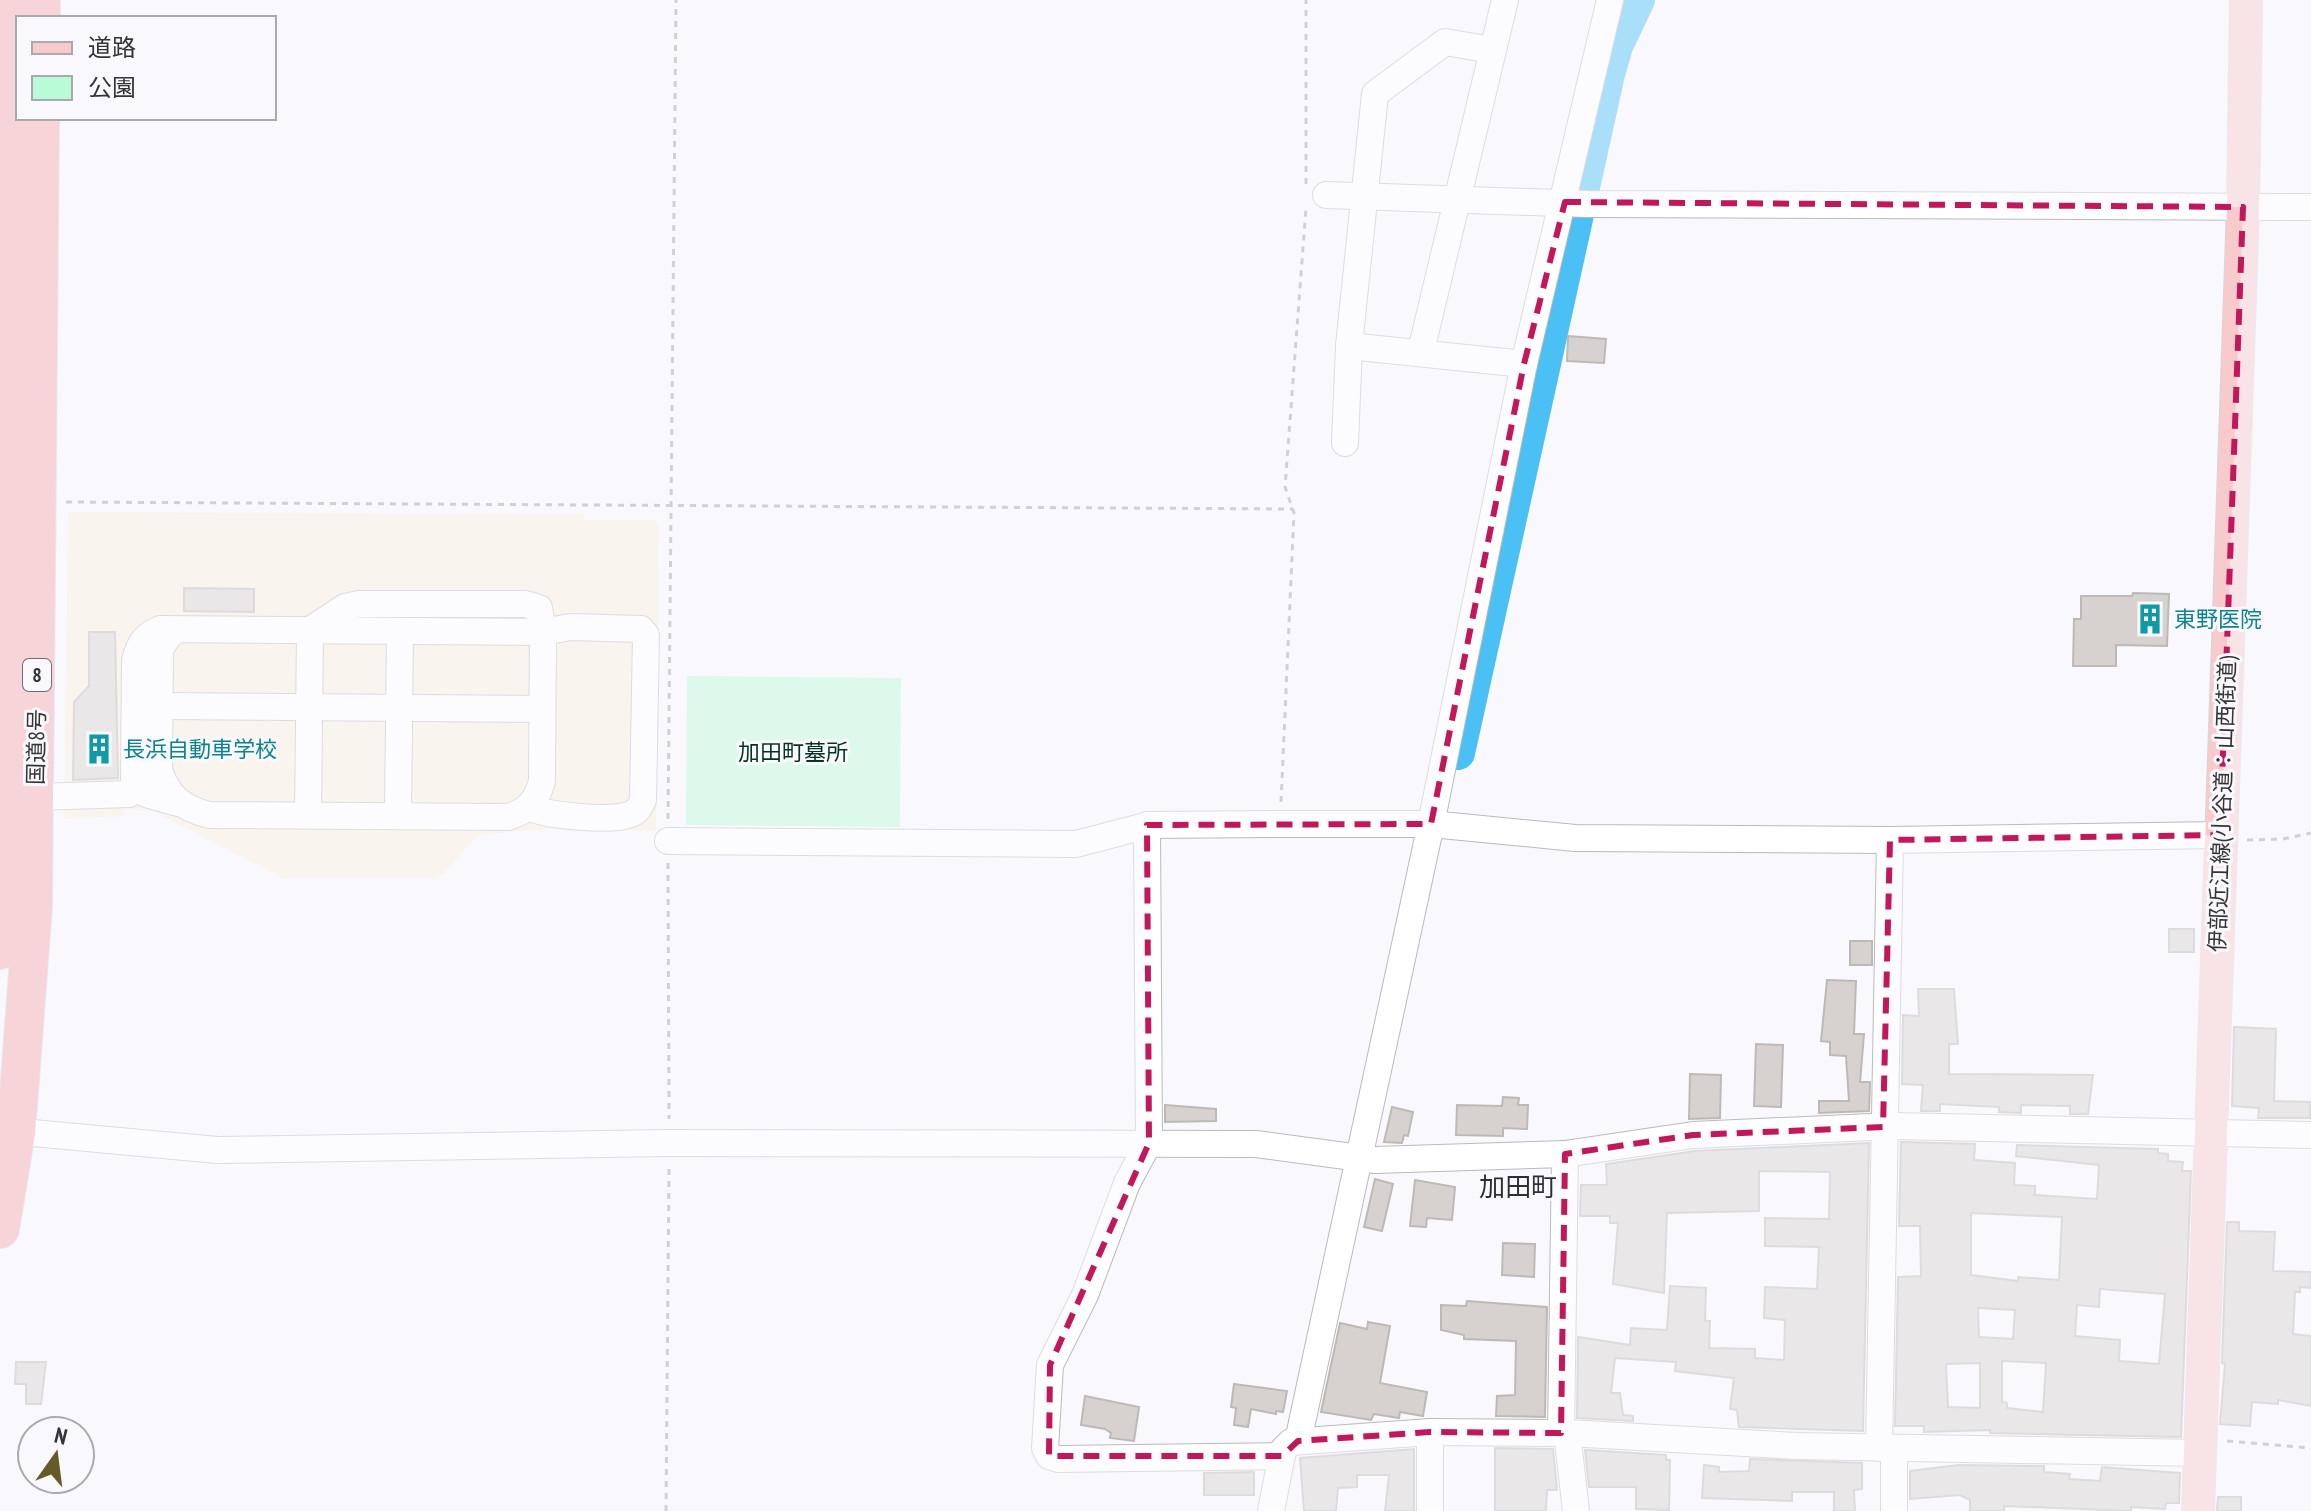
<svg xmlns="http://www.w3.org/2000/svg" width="2311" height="1511" font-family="'PT Sans Narrow','Noto Sans JP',sans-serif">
  <rect width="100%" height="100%" fill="#f9f8fd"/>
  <polygon fill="#f8efd9" points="68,512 583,514 584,520 653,520 659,524 656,831 548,829 490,834 476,837 445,872 434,878 283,878 153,811 124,810 123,816 64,819"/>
  <polygon fill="#b9fbd6" points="687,676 901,678 900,827 686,825"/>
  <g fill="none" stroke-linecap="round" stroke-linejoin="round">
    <polyline stroke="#4bc0f4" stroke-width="34" points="1458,753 1608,74 1616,46 1638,0"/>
  </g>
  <g fill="#d7d2d0" stroke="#bdb9b6" stroke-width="2" fill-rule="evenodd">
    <polygon points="1568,336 1606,339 1604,363 1567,361"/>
    <polygon points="184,588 254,589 254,612 184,611"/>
    <polygon points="2133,593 2169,594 2167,646 2116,645 2116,666 2073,666 2074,619 2081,619 2081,596 2132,596"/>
    <polygon points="89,632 115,632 118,778 73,780 74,702 89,686"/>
    <rect x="2169" y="929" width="25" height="23"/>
    <rect x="1850" y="941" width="22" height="24"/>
    <polygon points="1827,980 1856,981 1854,1034 1864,1034 1860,1082 1870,1082 1869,1111 1819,1113 1819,1101 1849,1101 1846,1056 1830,1055 1830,1042 1821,1041"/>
    <polygon points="1918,989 1954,989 1958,1044 1949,1044 1949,1074 2093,1075 2088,1114 2070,1114 2070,1106 2021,1105 2021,1113 1999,1112 1999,1107 1940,1104 1940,1111 1921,1111 1923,1085 1902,1084 1903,1015 1919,1016"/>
    <polygon points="2234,1027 2276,1029 2274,1101 2310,1102 2310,1118 2258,1118 2259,1108 2232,1106"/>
    <polygon points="1756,1044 1783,1045 1781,1107 1754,1106"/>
    <polygon points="1690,1074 1721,1075 1720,1118 1689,1119"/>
    <polygon points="1503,1097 1519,1098 1518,1105 1528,1105 1527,1129 1503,1128 1503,1136 1456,1135 1457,1105 1502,1106"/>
    <polygon points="1165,1105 1216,1109 1216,1121 1165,1122"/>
    <polygon points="1392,1107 1413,1112 1408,1136 1404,1135 1402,1143 1384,1142"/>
    <path d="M1901,1142L1975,1144L1974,1160L2015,1163L2014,1185L2035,1186V1195L2097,1199L2099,1165L2016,1156L2017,1145L2158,1149V1153L2168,1154V1161L2183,1162L2182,1171H2191L2181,1437L1990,1433V1430L1924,1432V1426H1895L1898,1277L1921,1276L1920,1226H1899ZM1971,1213L2062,1217L2059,1280L2018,1277V1281L1971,1275ZM2100,1289L2165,1294L2159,1364L2119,1361L2120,1340L2075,1336L2077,1305L2099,1307ZM1978,1308L2015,1310L2013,1339L1979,1337ZM2002,1361L2046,1363L2043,1412L2007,1408V1403L2002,1402ZM1980,1363V1408L1948,1407L1946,1364Z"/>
    <polygon points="1869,1143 1863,1431 1739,1427 1737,1410 1730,1409 1734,1378 1675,1371 1676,1362 1615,1358 1611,1393 1620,1393 1623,1415 1633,1416 1633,1421 1577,1418 1578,1337 1630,1345 1631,1328 1667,1330 1670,1286 1706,1288 1705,1321 1710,1321 1709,1348 1755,1349 1755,1358 1784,1360 1785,1320 1764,1318 1765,1287 1817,1289 1819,1247 1765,1246 1765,1218 1829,1219 1830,1172 1759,1171 1759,1211 1667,1213 1664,1293 1613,1284 1618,1223 1610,1223 1610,1216 1580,1216 1581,1185 1607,1185 1606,1164 1695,1151"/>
    <polygon points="1375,1179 1393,1184 1382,1231 1364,1227"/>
    <polygon points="1415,1180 1455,1187 1452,1220 1427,1218 1426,1227 1410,1226"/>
    <polygon points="2227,1222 2239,1222 2239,1231 2275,1232 2273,1271 2311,1272 2311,1288 2300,1287 2300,1292 2295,1292 2293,1334 2311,1336 2311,1406 2278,1400 2278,1404 2252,1402 2250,1426 2220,1424 2225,1364 2222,1363"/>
    <polygon points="1503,1243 1535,1244 1534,1277 1502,1275"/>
    <polygon points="1467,1301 1547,1307 1545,1417 1496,1416 1497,1396 1515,1395 1516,1341 1464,1339 1464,1335 1441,1330 1441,1305 1466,1306"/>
    <polygon points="1368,1322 1390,1326 1380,1383 1427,1392 1423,1416 1400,1412 1399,1418 1374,1414 1371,1420 1321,1412 1340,1323 1367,1329"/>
    <polygon points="16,1362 46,1362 41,1404 26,1404 26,1384 15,1384"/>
    <polygon points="1234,1384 1287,1391 1283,1412 1276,1411 1276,1414 1251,1409 1248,1427 1234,1425 1236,1408 1231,1407"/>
    <polygon points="1085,1396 1139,1407 1134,1441 1110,1438 1111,1433 1105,1429 1081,1425"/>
    <polygon points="1495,1448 1553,1449 1557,1490 1547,1490 1546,1511 1495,1511"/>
    <polygon points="1414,1449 1414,1511 1385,1511 1389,1475 1357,1475 1357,1487 1338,1488 1336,1511 1304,1511 1300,1458"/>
    <polygon points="1585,1450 1666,1455 1666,1460 1670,1460 1669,1510 1636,1509 1636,1487 1589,1487"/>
    <polygon points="1750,1459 1862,1463 1862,1489 1854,1490 1855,1511 1834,1511 1834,1492 1792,1492 1792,1501 1702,1498 1704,1465 1719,1467 1719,1472 1749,1471"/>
    <polygon points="1959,1465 2044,1466 2044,1472 2070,1474 2069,1479 2100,1481 2102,1467 2180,1473 2179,1503 2166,1503 2165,1509 2131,1507 2131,1511 2004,1506 2004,1511 1970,1511 1970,1500 1960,1495 1910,1499 1910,1471"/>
    <polygon points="1254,1472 1254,1495 1204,1495 1204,1473"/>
    <polygon points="2218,1497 2241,1497 2241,1511 2217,1511"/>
  </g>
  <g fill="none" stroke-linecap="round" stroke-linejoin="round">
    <g stroke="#bababe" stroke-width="28">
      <g id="minor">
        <polyline points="1326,195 1587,204 2311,207"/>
        <polyline points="1349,346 1524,364"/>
        <polyline points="1421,351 1505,0"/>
        <polyline points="1345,443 1349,346 1375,94 1445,42 1492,50"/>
        <path d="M178,630L170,634L160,649L159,770C168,797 182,808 209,815L508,817C528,811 537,800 542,781L543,632L160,629C144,636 139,644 135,661L134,779L146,794L178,803"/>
        <polyline points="159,706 542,709"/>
        <polyline points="36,797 129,794 137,786"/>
        <path d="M308,815L310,630L345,607L359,604H525L539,608L543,632L570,627L641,629L646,635L643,800C640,807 638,811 631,814C612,822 547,816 529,807"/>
        <polyline points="398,816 400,631"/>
        <polyline points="1147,825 1149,1144"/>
        <polyline points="668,841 1076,844 1149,825 1280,824 1431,824 1575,838 1890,840 2220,835"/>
        <polyline points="0,1130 217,1150 669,1143 1256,1144 1375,1160 1565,1154 1693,1135 1893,1126 2311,1135"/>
        <polyline points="1148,1144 1127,1183 1085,1295 1050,1365 1045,1448 1049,1456 1058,1459 1282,1456"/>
        <polyline points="1430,1432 1430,1511"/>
        <polyline points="1561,1433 1565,1154"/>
        <polyline points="1567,1433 1576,1511"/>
        <polyline points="1298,1441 1431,824 1524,364 1610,0"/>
        <polyline points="1879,1448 1890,840"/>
        <polyline points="1894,1449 1894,1511"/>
        <polyline points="1271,1511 1283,1450 1291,1442 1430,1432 1567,1433 1797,1446 2199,1453"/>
      </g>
    </g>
    <g stroke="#d6d6d7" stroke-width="34">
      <polyline id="major" points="2198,1511 2243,207 2246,0"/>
    </g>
    <g stroke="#d6d6d7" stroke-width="40">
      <g id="highway">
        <polyline points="41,18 41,0"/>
        <polyline points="0,950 7,763 11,0"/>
        <polyline points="0,1229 16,1132 33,906 40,118"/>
      </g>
    </g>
    <g stroke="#a1a1a4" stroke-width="3" stroke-dasharray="6 6" stroke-linecap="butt">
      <polyline points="1306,184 1306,0"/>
      <polyline points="66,502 1293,509"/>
      <polyline points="1281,802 1294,513 1285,487 1306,208"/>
      <polyline points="668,819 676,0"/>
      <polyline points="2247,840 2283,839 2311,833"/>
      <polyline points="668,863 669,1119"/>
      <polyline points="2227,1441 2311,1448"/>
      <polyline points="666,1511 669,1167"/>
    </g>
    <use href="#minor" stroke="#fff" stroke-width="26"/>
    <use href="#major" stroke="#f7cbcc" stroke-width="32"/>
    <use href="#highway" stroke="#f2a8aa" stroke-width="38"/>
  </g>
  <path d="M0 0H2311V1511H0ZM1565,202L2243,207L2220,835L1890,840L1883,1127L1693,1135L1565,1154L1561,1433L1430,1432L1298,1441L1282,1456H1049L1050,1365L1149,1143L1147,825L1431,824L1524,364Z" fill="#f9f8fd" fill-opacity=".55" fill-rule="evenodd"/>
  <path fill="none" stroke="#c2185b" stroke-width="6" stroke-dasharray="16 10" stroke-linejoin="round" d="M1565,202L2243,207L2220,835L1890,840L1883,1127L1693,1135L1565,1154L1561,1433L1430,1432L1298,1441L1282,1456H1049L1050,1365L1149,1143L1147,825L1431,824L1524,364Z"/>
  <defs>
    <g id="building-bare" transform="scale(2.4)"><path d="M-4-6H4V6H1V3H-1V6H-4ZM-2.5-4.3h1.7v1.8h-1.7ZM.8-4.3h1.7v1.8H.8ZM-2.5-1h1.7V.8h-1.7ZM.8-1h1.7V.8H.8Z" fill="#0f9aa8" stroke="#f9f8fd" stroke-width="2.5" paint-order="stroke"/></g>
  </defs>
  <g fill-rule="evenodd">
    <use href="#building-bare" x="2150" y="619"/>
    <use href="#building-bare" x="99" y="749"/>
  </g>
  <g text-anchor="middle" stroke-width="6" stroke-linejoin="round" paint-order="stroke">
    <rect fill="#f9f8fd" stroke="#6f6f71" stroke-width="2" x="23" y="659" width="28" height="32" rx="6"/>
    <g font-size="20" font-weight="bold" fill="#343435">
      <text x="37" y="682">8</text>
    </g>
    <g font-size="22" fill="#0d838f" stroke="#f9f8fd" text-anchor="start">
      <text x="2174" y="627">東野医院</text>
      <text x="123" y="757">長浜自動車学校</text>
    </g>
    <g font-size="22" fill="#343435" stroke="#f9f8fd">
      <text transform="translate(36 747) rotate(-89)" y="8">国道8号</text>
      <text transform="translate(2222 804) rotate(-88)" y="8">伊部近江線(小谷道：山西街道)</text>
    </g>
    <g font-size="22" fill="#033420" stroke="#f9f8fd">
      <text x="793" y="760">加田町墓所</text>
    </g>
    <g font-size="26" fill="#2f2f32" stroke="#f9f8fd">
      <text x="1518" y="1196">加田町</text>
    </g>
  </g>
  <rect x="16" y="16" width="260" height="104" fill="#f9f8fd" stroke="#aaaaad" stroke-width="2"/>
  <rect x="32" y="42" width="40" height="12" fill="#f7cbcc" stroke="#aaaaad" stroke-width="2"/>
  <text x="88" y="56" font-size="24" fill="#343435">道路</text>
  <rect x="32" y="76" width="40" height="24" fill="#b9fbd6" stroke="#aaaaad" stroke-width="2"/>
  <text x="88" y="96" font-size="24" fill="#343435">公園</text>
  <g transform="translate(56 1455) rotate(14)"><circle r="38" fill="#f9f8fd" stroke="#aaaaad" stroke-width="2"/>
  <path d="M0-6L14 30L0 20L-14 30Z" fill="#645b27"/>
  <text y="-12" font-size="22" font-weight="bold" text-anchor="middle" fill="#343435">N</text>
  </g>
</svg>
